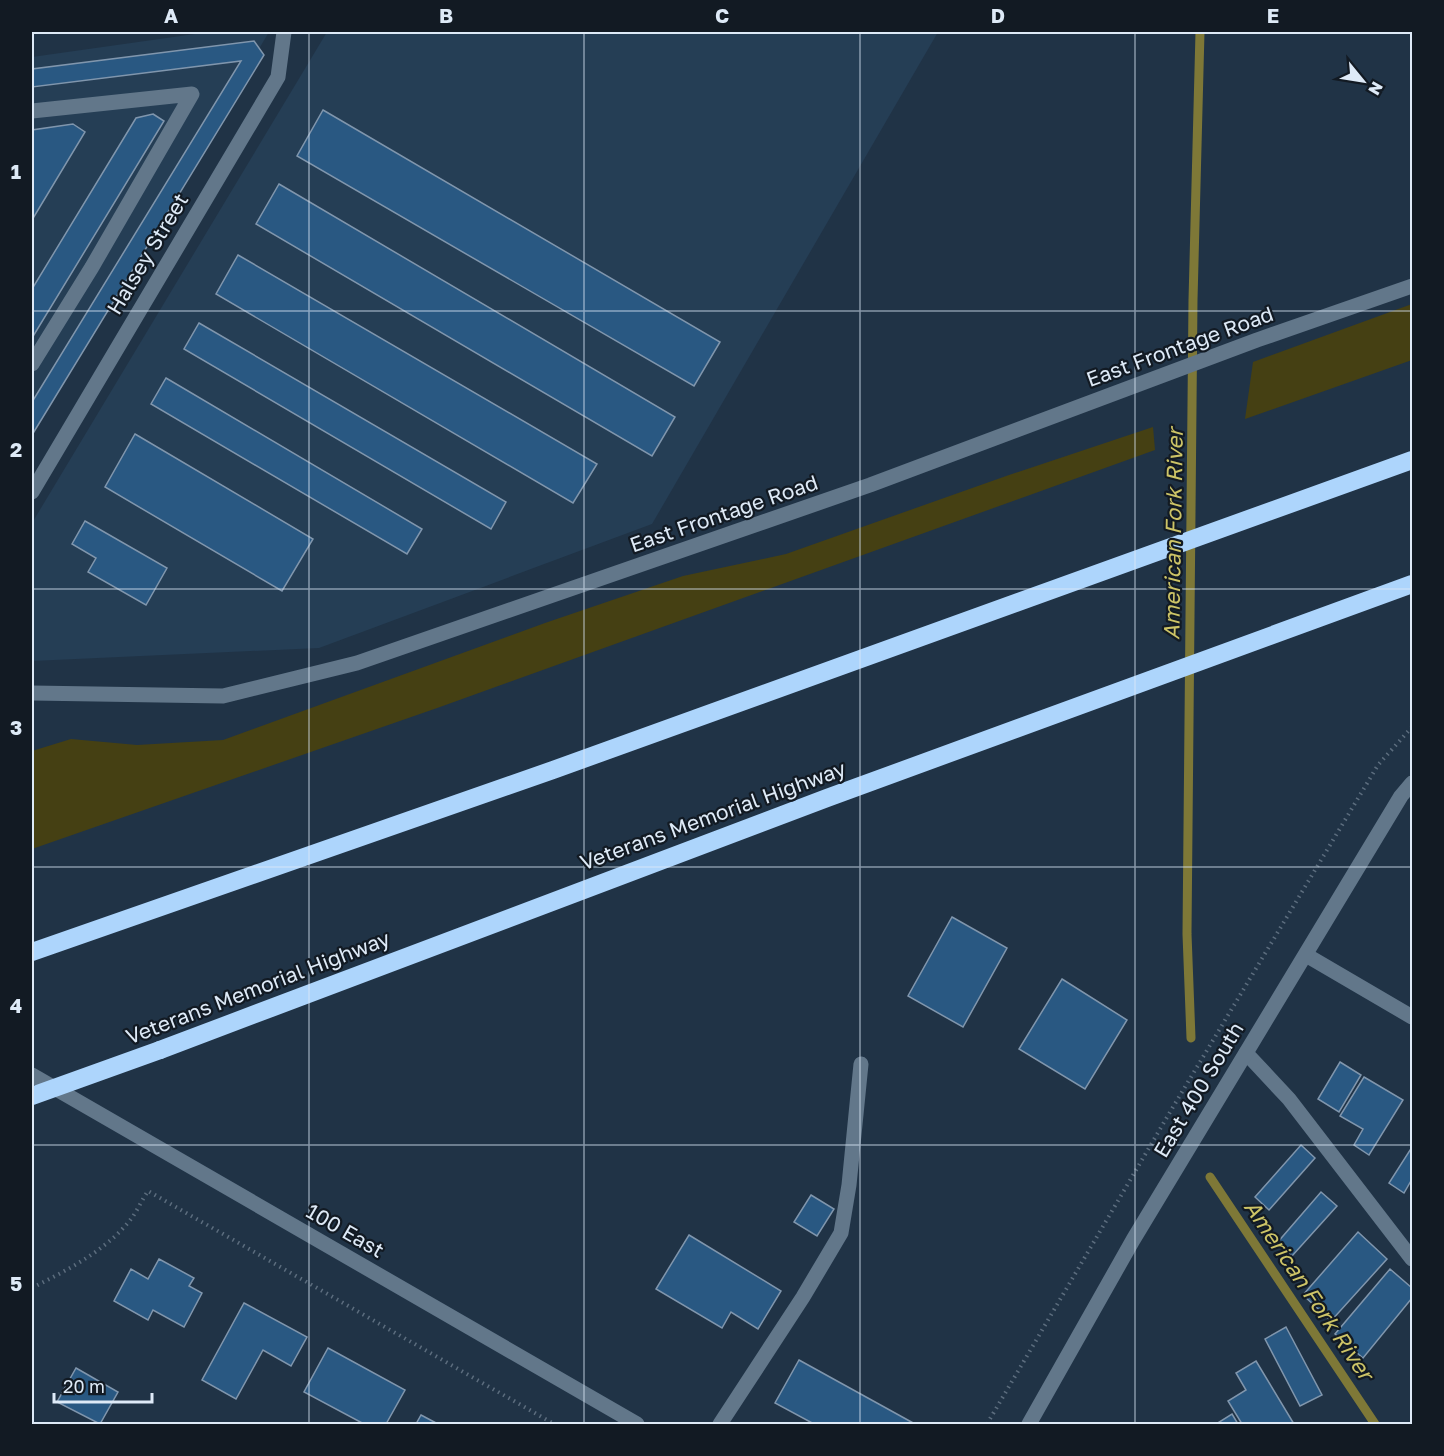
<svg xmlns="http://www.w3.org/2000/svg" width="1444" height="1456" font-family="'Golos Text',sans-serif">
  <rect width="100%" height="100%" fill="#203346"/>
  <g fill="#253e55">
    <polygon points="209,32 269,32 32,432 32,57"/>
    <polygon points="327,32 938,32 652,524 319,648 32,661 32,523"/>
  </g>
  <g fill="#454013">
    <polygon points="1412,304 1412,360 1245,419 1253,362"/>
    <polygon points="1153,427 1155,450 440,707 32,849 32,751 71,739 137,745 223,740 545,623 683,576 786,554 1009,475"/>
  </g>
  <g fill="none" stroke-linecap="round" stroke-linejoin="round">
    <g stroke="#7e7837" stroke-width="9">
      <polyline points="1191,1038 1187,934 1193,300 1200,32"/>
      <polyline points="1210,1177 1375,1424"/>
    </g>
  </g>
  <g fill="#295882" stroke="#8096ad" stroke-width="1.5">
    <polygon points="254,41 264,55 32,435 32,402 241,61 32,87 32,69"/>
    <polygon points="323,110 720,342 694,386 297,156"/>
    <polygon points="153,114 164,121 32,338 32,289 136,118"/>
    <polygon points="73,124 85,132 32,220 32,130"/>
    <polygon points="279,184 675,417 652,456 256,224"/>
    <polygon points="238,255 597,464 573,503 216,294"/>
    <polygon points="199,323 506,502 491,529 184,349"/>
    <polygon points="166,378 422,529 407,554 151,404"/>
    <polygon points="135,434 313,539 282,591 105,487"/>
    <polygon points="85,521 167,568 146,605 88,572 96,558 72,544"/>
    <polygon points="952,917 1007,948 963,1027 908,996"/>
    <polygon points="1062,979 1127,1020 1085,1089 1019,1049"/>
    <polygon points="1340,1062 1361,1075 1339,1112 1318,1099"/>
    <polygon points="1364,1077 1403,1100 1369,1155 1354,1145 1363,1129 1340,1116"/>
    <polygon points="1301,1145 1315,1158 1269,1210 1255,1197"/>
    <polygon points="1412,1147 1412,1179 1404,1193 1389,1183"/>
    <polygon points="1321,1192 1337,1206 1292,1256 1277,1243"/>
    <polygon points="811,1195 834,1209 817,1236 794,1222"/>
    <polygon points="1358,1232 1387,1259 1331,1321 1303,1295"/>
    <polygon points="689,1235 781,1291 758,1329 731,1312 722,1328 656,1289"/>
    <polygon points="159,1259 194,1278 189,1286 202,1293 184,1327 153,1310 148,1320 114,1301 131,1269 148,1279"/>
    <polygon points="1390,1269 1412,1288 1412,1298 1363,1358 1335,1334"/>
    <polygon points="244,1303 307,1337 291,1366 263,1350 236,1399 202,1380"/>
    <polygon points="1286,1327 1322,1395 1300,1406 1265,1339"/>
    <polygon points="328,1348 405,1390 386,1424 364,1424 304,1392"/>
    <polygon points="799,1360 915,1424 814,1424 775,1403"/>
    <polygon points="1256,1361 1294,1424 1242,1424 1228,1401 1246,1390 1236,1373"/>
    <polygon points="76,1368 118,1392 100,1424 57,1402"/>
    <polygon points="1232,1414 1238,1424 1216,1424"/>
    <polygon points="421,1415 438,1424 416,1424"/>
  </g>
  <g fill="none" stroke-linecap="round" stroke-linejoin="round">
    <g stroke="#5c6d7e" stroke-width="4" stroke-dasharray="1.5 4.5" stroke-linecap="butt">
      <path d="M32,1288C67,1270 106,1251 131,1219C137,1211 142,1200 148,1191L554,1424"/>
      <polyline points="987,1424 1173,1107 1378,765 1412,727"/>
    </g>
    <g stroke="#62778a" stroke-width="15">
      <polyline points="32,111 192,94 92,267 32,364"/>
      <polyline points="32,492 278,77 284,32"/>
      <polyline points="32,693 223,696 357,663 870,485 1257,340 1412,286"/>
      <polyline points="1306,955 1412,1017"/>
      <polyline points="1246,1053 1289,1099 1412,1259"/>
      <polyline points="32,1075 637,1424"/>
      <polyline points="720,1424 803,1297 841,1233 849,1185 861,1064"/>
      <polyline points="1029,1424 1133,1240 1401,796 1412,783"/>
    </g>
    <g stroke="#add5fc" stroke-width="18">
      <polyline points="32,952 553,770 1412,460"/>
      <polyline points="160,1050 827,798 1412,584"/>
    </g>
    <polyline stroke="#add5fc" stroke-width="18" points="32,1096 160,1050"/>
  </g>
  <path fill="none" stroke="#deeaf7" stroke-width="1.5" stroke-opacity="0.55" d="M309,32V1424M584,32V1424M860,32V1424M1135,32V1424M32,311H1412M32,589H1412M32,867H1412M32,1145H1412"/>
  <g text-anchor="middle" stroke-width="4.5" stroke-linejoin="round" paint-order="stroke">
    <g font-size="21" fill="#deeaf7" stroke="#121a23">
      <text transform="translate(148 254) rotate(-59)" y="7">Halsey Street</text>
      <text transform="translate(1180 347) rotate(-20)" y="7">East Frontage Road</text>
      <text transform="translate(724 514) rotate(-19)" y="7">East Frontage Road</text>
      <text transform="translate(713 816) rotate(-20)" y="7">Veterans Memorial Highway</text>
      <text transform="translate(258 988) rotate(-21)" y="7">Veterans Memorial Highway</text>
      <text transform="translate(1199 1090) rotate(-59)" y="7">East 400 South</text>
      <text transform="translate(345 1231) rotate(30)" y="7">100 East</text>
    </g>
    <g font-size="22" font-style="italic" fill="#cdc467" stroke="#121a23">
      <text transform="translate(1173 534) rotate(-89)" y="8">American Fork River</text>
      <text transform="translate(1309 1290) rotate(56)" y="8">American Fork River</text>
    </g>
  </g>
  <rect width="1444" height="1456" fill="none" stroke="#121a23" stroke-width="66"/>
  <g transform="translate(1363 81) rotate(120)" stroke="#121a23" stroke-width="4.5" paint-order="stroke">
  <path d="M0-4.5L10 22L0 15L-10 22Z" fill="#deeaf7"/>
  <text y="-9" font-size="16" font-weight="bold" text-anchor="middle" fill="#deeaf7">N</text>
  </g>
  <path d="M54 1393v9h98v-9" fill="none" stroke="#deeaf7" stroke-width="3"/>
  <text x="63" y="1393" font-size="18" fill="#deeaf7" stroke="#121a23" stroke-width="4.5" paint-order="stroke">20 m</text>
  <rect x="33" y="33" width="1378" height="1390" fill="none" stroke="#deeaf7" stroke-width="2"/>
  <g font-size="20" text-anchor="middle" font-weight="bold" fill="#deeaf7">
    <text x="171" y="23">A</text>
    <text x="446" y="23">B</text>
    <text x="722" y="23">C</text>
    <text x="998" y="23">D</text>
    <text x="1273" y="23">E</text>
    <text x="16" y="179">1</text>
    <text x="16" y="457">2</text>
    <text x="16" y="735">3</text>
    <text x="16" y="1013">4</text>
    <text x="16" y="1291">5</text>
  </g>
</svg>
